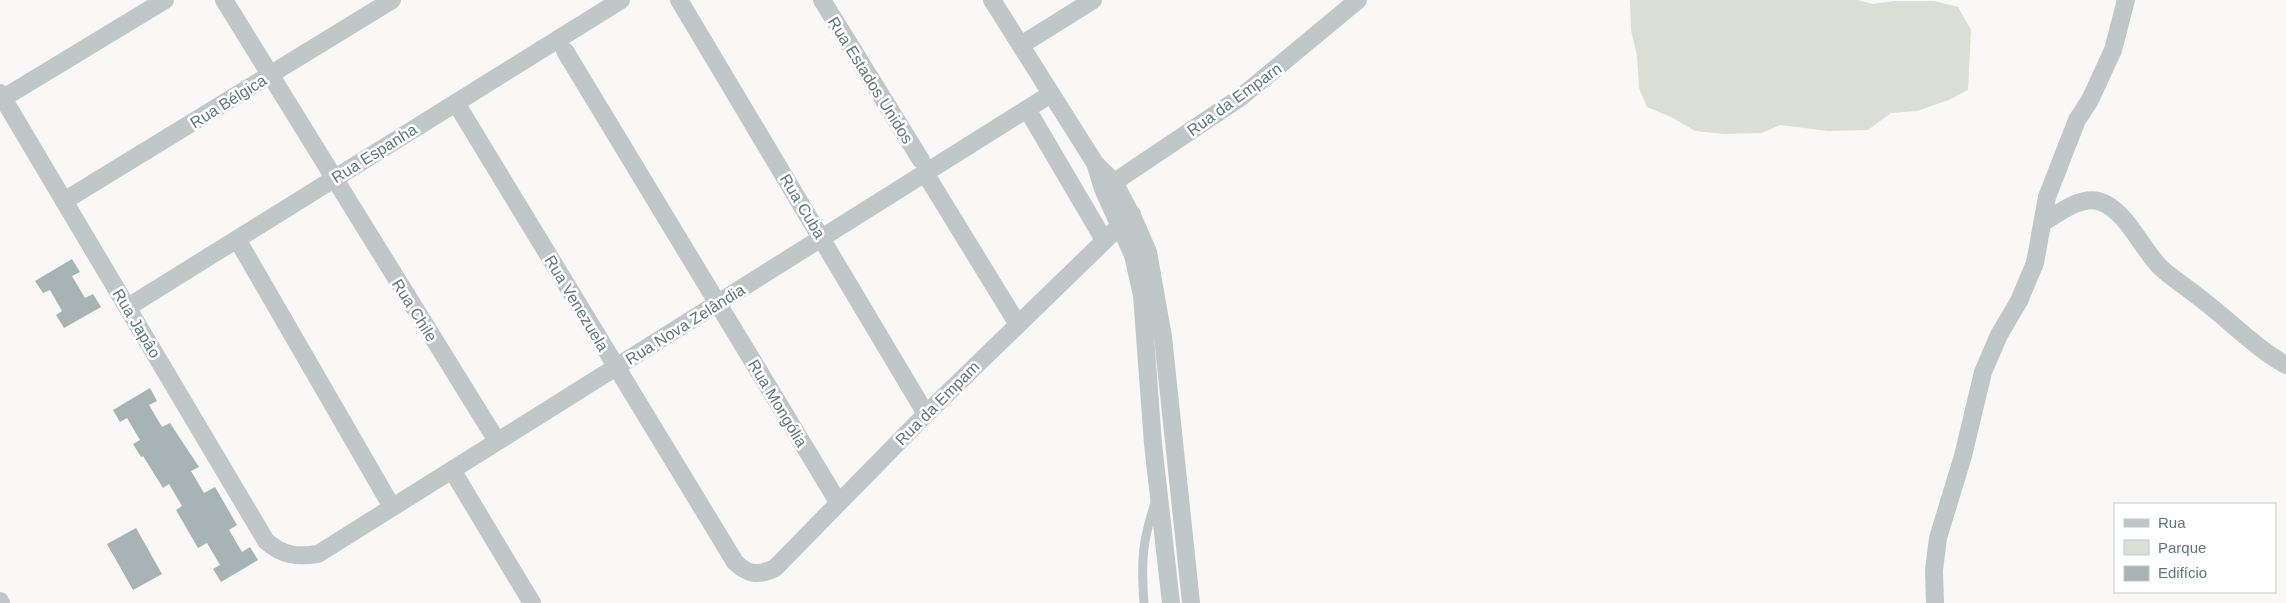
<svg xmlns="http://www.w3.org/2000/svg" width="2286" height="603" font-family="Arial,sans-serif">
  <rect width="100%" height="100%" fill="#f9f8f6"/>
  <polygon fill="#dbded5" points="1630,0 1857,0 1873,4 1894,1 1934,1 1958,7 1971,30 1968,90 1949,100 1917,111 1891,113 1868,130 1828,131 1780,125 1762,133 1724,134 1695,131 1673,118 1647,107 1639,88 1637,56 1631,30"/>
  <g fill="#a6b4b6">
    <polygon points="72,259 80,272 72,276 85,298 93,294 101,307 64,328 56,315 62,311 50,290 43,293 35,281"/>
    <polygon points="150,388 157,401 149,405 162,427 170,423 199,467 191,471 204,493 215,487 237,525 229,530 242,552 250,547 258,560 221,582 213,569 220,565 207,543 198,548 176,510 182,506 169,484 163,488 143,456 141,457 133,444 140,440 127,418 120,422 113,410"/>
    <polygon points="136,528 162,574 133,590 107,544"/>
  </g>
  <g fill="none" stroke-linecap="round" stroke-linejoin="round">
    <path stroke="#c0c7c9" stroke-width="9" d="M1144,603C1141,562 1142,542 1155,503"/>
    <g stroke="#c0c7c9" stroke-width="18">
      <polyline points="224,0 497,441"/>
      <polyline points="679,0 926,414"/>
      <polyline points="822,0 921,160"/>
      <polyline points="992,0 1095,163 1114,182 1134,220 1148,252 1163,337 1191,603"/>
      <polyline points="1021,45 1093,0"/>
      <polyline points="565,51 838,502"/>
      <path d="M0,93L266,541C283,556 297,557 318,554L1051,94"/>
      <polyline points="0,100 165,0"/>
      <path d="M456,103L735,562C748,575 758,576 775,568L926,414L1132,214"/>
      <polyline points="1027,109 1104,240"/>
      <polyline points="1096,166 1103,189 1133,255 1142,295 1153,444 1171,603"/>
      <polyline points="925,173 1017,323"/>
      <polyline points="1104,189 1241,97 1358,0"/>
      <polyline points="64,201 392,0"/>
      <path d="M2043,222C2058,214 2080,196 2098,201C2125,208 2142,249 2160,267C2174,280 2191,290 2205,302C2232,323 2256,348 2286,365"/>
      <polyline points="237,239 392,507"/>
      <polyline points="128,307 621,0"/>
      <polyline points="452,470 532,603"/>
      <polyline points="0,601 1,603"/>
      <polyline points="1935,603 1934,570 1938,538 1963,456 1983,372 1999,335 2019,301 2035,263 2047,197 2077,120 2090,100 2113,50 2126,0"/>
    </g>
  </g>
  <g text-anchor="middle" stroke-width="5" stroke-linejoin="round" paint-order="stroke">
    <g font-size="16" fill="#5e777c" stroke="#fff">
      <text transform="translate(871 80) rotate(58)" y="6">Rua Estados Unidos</text>
      <text transform="translate(1234 99) rotate(-36)" y="6">Rua da Emparn</text>
      <text transform="translate(228 101) rotate(-32)" y="6">Rua Bélgica</text>
      <text transform="translate(374 153) rotate(-32)" y="6">Rua Espanha</text>
      <text transform="translate(803 206) rotate(59)" y="6">Rua Cuba</text>
      <text transform="translate(577 303) rotate(59)" y="6">Rua Venezuela</text>
      <text transform="translate(415 310) rotate(58)" y="6">Rua Chile</text>
      <text transform="translate(137 323) rotate(59)" y="6">Rua Japâo</text>
      <text transform="translate(685 324) rotate(-32)" y="6">Rua Nova Zelândia</text>
      <text transform="translate(778 403) rotate(59)" y="6">Rua Mongólia</text>
      <text transform="translate(937 403) rotate(-45)" y="6">Rua da Empam</text>
    </g>
  </g>
  <rect x="2114" y="503" width="162" height="90" fill="#ffffff" stroke="#bfc9cb"/>
  <rect x="2124" y="519" width="25" height="8" fill="#c0c7c9" stroke="#bfc9cb"/>
  <text x="2158" y="528" font-size="15" fill="#5e777c">Rua</text>
  <rect x="2124" y="540" width="25" height="15" fill="#dbded5" stroke="#bfc9cb"/>
  <text x="2158" y="553" font-size="15" fill="#5e777c">Parque</text>
  <rect x="2124" y="566" width="25" height="15" fill="#a6b4b6" stroke="#bfc9cb"/>
  <text x="2158" y="578" font-size="15" fill="#5e777c">Edifício</text>
</svg>
